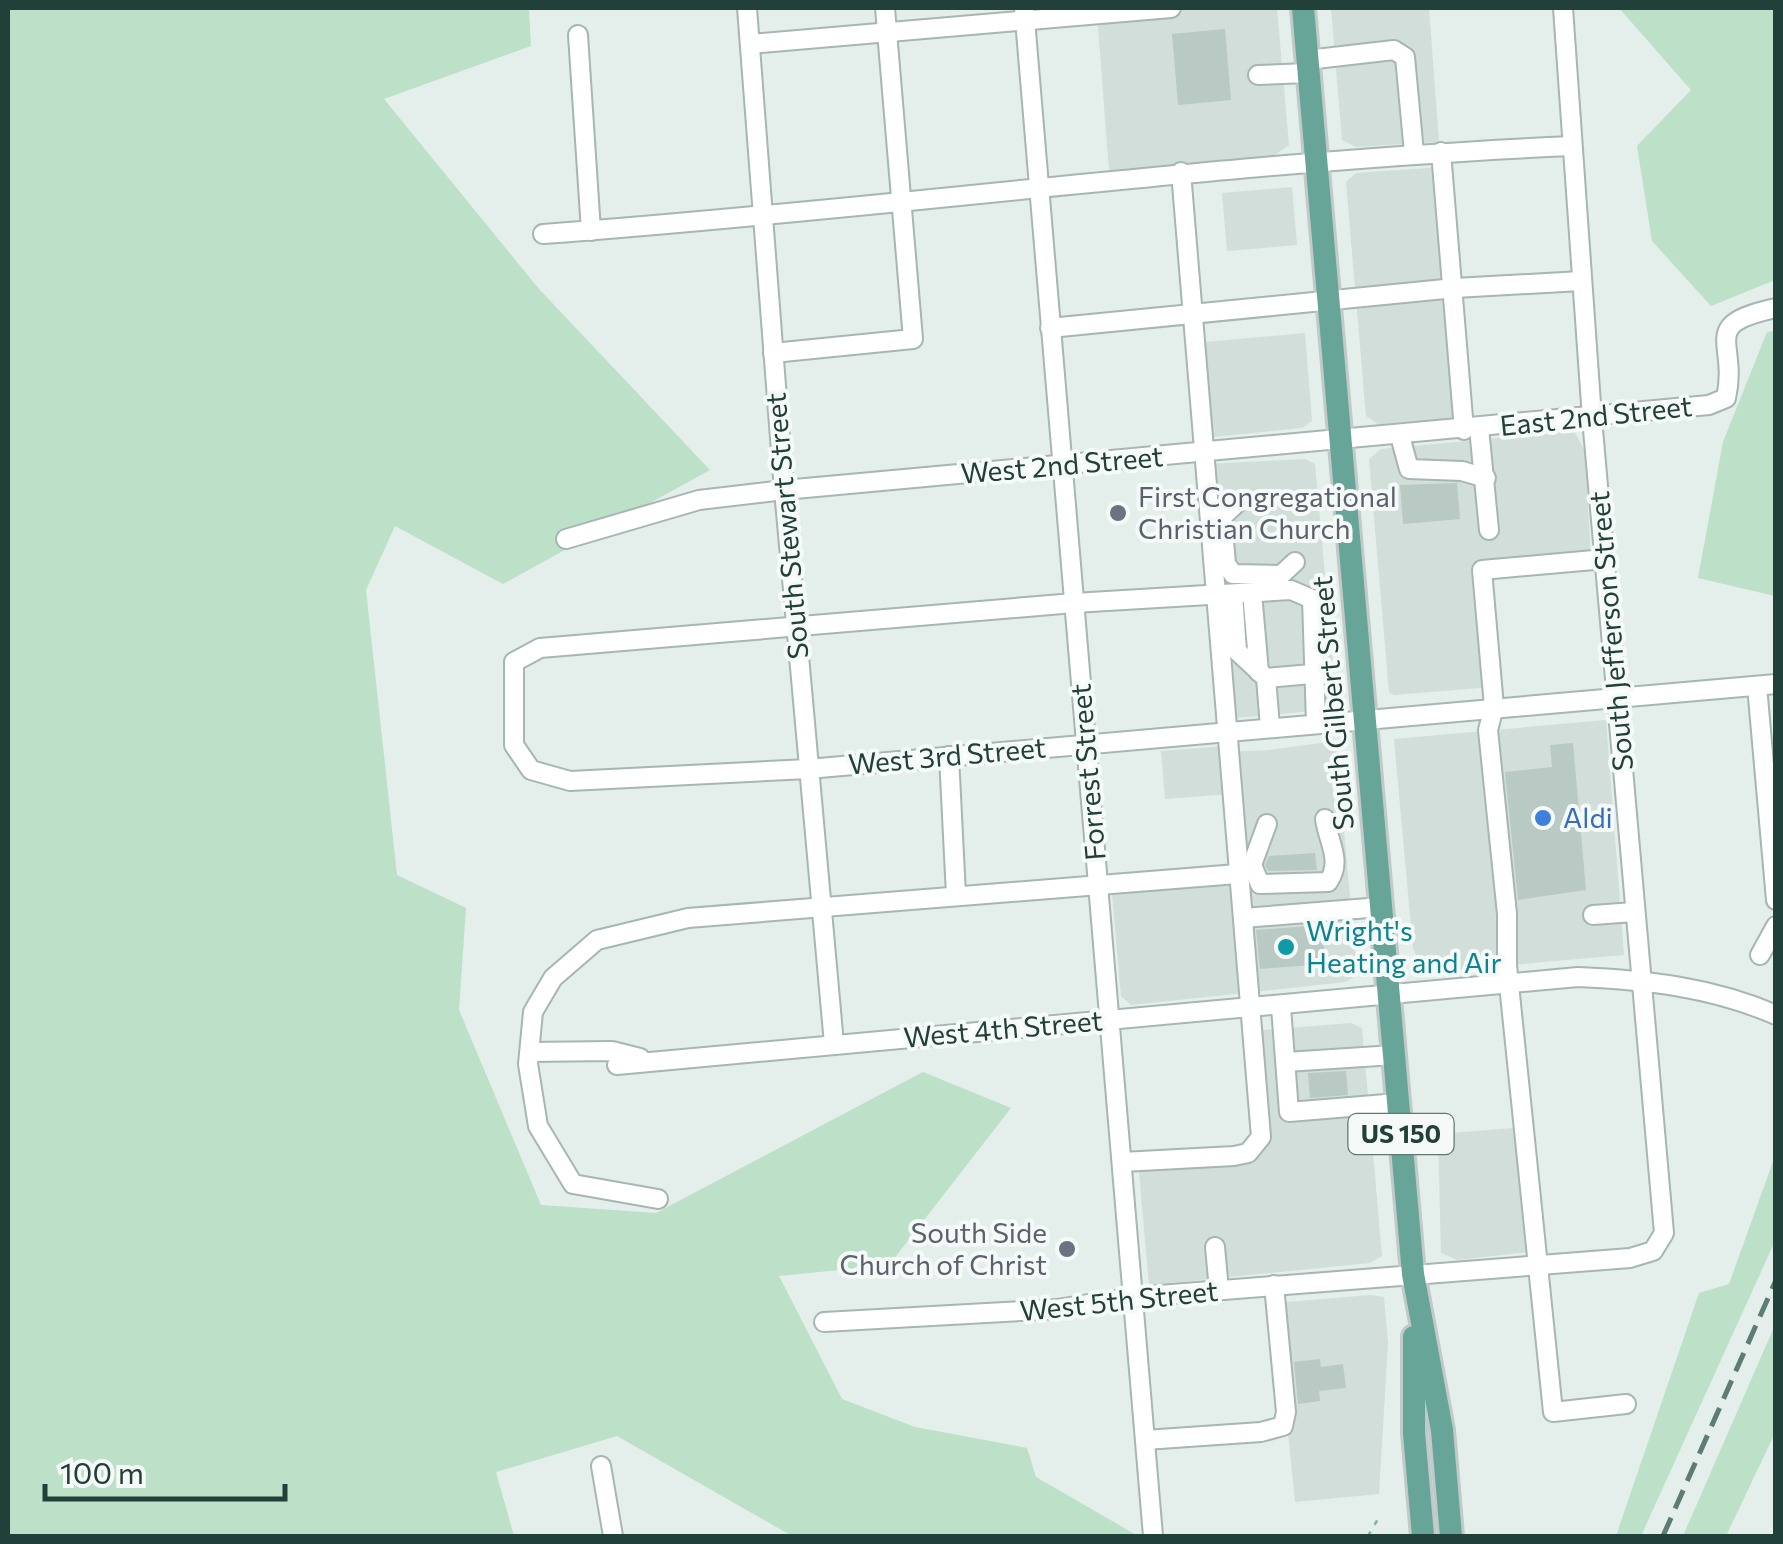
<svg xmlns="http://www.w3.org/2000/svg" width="1783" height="1544" font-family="Commissioner,sans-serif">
  <rect width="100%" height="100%" fill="#e4eeea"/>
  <g fill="#d2ded9">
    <polygon points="1171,8 1277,8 1289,145 1273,156 1109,171 1097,14"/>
    <polygon points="1331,8 1429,8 1439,142 1356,147 1342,140"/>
    <polygon points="1442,167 1464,418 1378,424 1366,416 1346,182 1356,173"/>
    <polygon points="1292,187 1297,245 1227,251 1222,193"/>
    <polygon points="1305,333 1312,421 1302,428 1203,438 1193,343"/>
    <polygon points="1574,431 1585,451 1591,560 1482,570 1492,687 1394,695 1389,692 1369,459 1381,449"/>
    <polygon points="1305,459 1315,464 1336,699 1324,710 1225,719 1205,464"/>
    <polygon points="1606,720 1624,955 1443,971 1420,964 1413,948 1394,739"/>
    <polygon points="1336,741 1357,975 1346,982 1131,1005 1121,996 1111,882 1237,874 1230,794 1165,799 1161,751 1226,746 1227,752 1269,750"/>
    <polygon points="1351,1023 1362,1028 1382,1256 1370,1263 1149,1285 1138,1161 1257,1146 1251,1031"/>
    <polygon points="1526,1127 1538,1251 1458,1260 1441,1253 1438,1134"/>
    <polygon points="1370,1295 1384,1297 1388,1343 1379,1494 1295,1502 1275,1303"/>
  </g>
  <g fill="#bce0c8">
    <polygon points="8,8 529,8 531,46 384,99 539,289 710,470 503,584 395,526 366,590 397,875 466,908 459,1010 541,1205 656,1213 923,1072 1011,1108 889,1265 779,1276 842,1399 915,1427 1027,1448 1036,1477 1138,1536 792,1536 617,1436 496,1472 514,1536 8,1536"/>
    <polygon points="1619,8 1775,8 1775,280 1711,306 1652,241 1637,146 1691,90"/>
    <polygon points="1775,331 1776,331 1775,596 1698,578 1723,442 1767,332"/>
    <polygon points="1775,1156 1775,1241 1641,1536 1616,1536 1699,1293 1729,1284"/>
    <polygon points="1775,1325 1775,1433 1726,1536 1683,1536"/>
  </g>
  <g fill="#b9c9c3">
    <polygon points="1225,29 1231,100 1178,105 1172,34"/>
    <polygon points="1457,483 1460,519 1403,524 1400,485"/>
    <polygon points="1573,743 1586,890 1518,900 1505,772 1552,767 1550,745"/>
    <polygon points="1315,853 1317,870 1268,871 1265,865 1269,856"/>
    <polygon points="1322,925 1325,964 1260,969 1256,930"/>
    <polygon points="1346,1071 1348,1095 1310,1098 1308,1073"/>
    <polygon points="1320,1359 1321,1367 1343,1364 1346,1388 1319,1391 1320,1401 1298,1404 1294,1362"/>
  </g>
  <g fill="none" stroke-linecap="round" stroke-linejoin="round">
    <g stroke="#a6b6b2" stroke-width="22">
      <g id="minor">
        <polyline points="747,8 784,490 834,1044"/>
        <polyline points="1024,8 1153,1536"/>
        <polyline points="578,35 591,231"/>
        <polyline points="750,44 1171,8"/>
        <polyline points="1307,60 1394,50 1405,57 1414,153"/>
        <polyline points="1258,75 1308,73"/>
        <polyline points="1441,152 1464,430"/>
        <path d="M543,234C887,209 1228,161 1572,146"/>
        <polyline points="1050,328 1455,288 1581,281"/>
        <polyline points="773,353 913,339 885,8"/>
        <polyline points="1479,428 1489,530"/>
        <polyline points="1400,436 1409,469 1462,471 1486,478"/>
        <polyline points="1237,503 1222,517 1226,564 1233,574 1281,575 1295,562"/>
        <path d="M566,539L699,500L784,490L1709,405L1726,398C1739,341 1697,325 1776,308"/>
        <polyline points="1605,559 1482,570 1494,707 1488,730 1507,914 1507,965 1553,1412 1626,1404"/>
        <polyline points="1252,593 1259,672"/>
        <polyline points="1233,594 1237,651 1266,678"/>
        <polyline points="1757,686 1776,900"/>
        <polyline points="1316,723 1312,599 1291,590 1074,603 540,648 514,662 514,745 531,770 570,781 808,769 1776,684"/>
        <polyline points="1270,727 1266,678 1312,674"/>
        <polyline points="949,756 956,895"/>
        <path d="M1267,824L1252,865L1260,884L1328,882C1343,861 1328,842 1325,819"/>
        <polyline points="1593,915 1634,912"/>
        <polyline points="1243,918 1381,907"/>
        <polyline points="1760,955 1776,926"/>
        <polyline points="1281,1007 1289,1112 1398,1103"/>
        <polyline points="530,1052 612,1051 640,1058"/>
        <polyline points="1286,1062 1394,1055"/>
        <path d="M617,1065L1578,977C1646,980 1712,987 1776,1015"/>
        <polyline points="1122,1162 1234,1156 1248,1153 1261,1137 1181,172"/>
        <polyline points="658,1199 573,1184 538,1126 528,1064 533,1012 553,978 597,940 688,918 1237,874"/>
        <polyline points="1215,1247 1219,1290"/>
        <polyline points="824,1322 1057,1309 1134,1297 1630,1258 1653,1251 1664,1233 1592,418 1563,8"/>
        <polyline points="1145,1440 1261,1432 1283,1426 1286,1412 1274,1285"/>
        <polyline points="601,1466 613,1536"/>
      </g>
    </g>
    <g stroke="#c1cac8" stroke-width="28">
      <g id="major">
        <polyline points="1303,8 1413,1274 1442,1430 1451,1536"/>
        <polyline points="1414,1337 1414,1433 1423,1536"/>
      </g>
    </g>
    <polyline stroke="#83b3a7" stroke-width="2.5" stroke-dasharray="5 8" stroke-linecap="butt" points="1368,1536 1378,1519"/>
    <use href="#minor" stroke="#fff" stroke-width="18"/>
    <use href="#major" stroke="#67a599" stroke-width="22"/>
    <polyline stroke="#5d7c75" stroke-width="5" stroke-dasharray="20 10" stroke-linecap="butt" points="1663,1536 1776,1280"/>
  </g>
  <g fill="#6b7280" stroke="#f5faf8" stroke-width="4">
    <circle cx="1118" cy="513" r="10"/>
    <circle cx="1067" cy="1249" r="10"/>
  </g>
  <circle fill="#3f7fe0" stroke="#f5faf8" stroke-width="4" cx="1543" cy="818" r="10"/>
  <circle fill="#0f9aa8" stroke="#f5faf8" stroke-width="4" cx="1286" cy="947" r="10"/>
  <g text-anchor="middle" stroke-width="8" stroke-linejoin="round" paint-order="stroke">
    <rect fill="#f5faf8" stroke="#617873" stroke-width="2.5" x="1348.5" y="1114" width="105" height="40" rx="8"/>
    <g font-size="25" font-weight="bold" fill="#22403a">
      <text x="1401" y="1143">US 150</text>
    </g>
    <g font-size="28" fill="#22403a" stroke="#f5faf8">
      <text transform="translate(1596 416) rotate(-6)" y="10">East 2nd Street</text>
      <text transform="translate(1062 465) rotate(-5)" y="10">West 2nd Street</text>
      <text transform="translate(787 526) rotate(-95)" y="10">South Stewart Street</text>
      <text transform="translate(1611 631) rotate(-95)" y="10">South Jefferson Street</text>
      <text transform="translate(1333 703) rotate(-95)" y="10">South Gilbert Street</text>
      <text transform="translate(947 756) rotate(-5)" y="10">West 3rd Street</text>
      <text transform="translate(1088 772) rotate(-95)" y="10">Forrest Street</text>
      <text transform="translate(1003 1029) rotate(-5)" y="10">West 4th Street</text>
      <text transform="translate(1119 1301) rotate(-6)" y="10">West 5th Street</text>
    </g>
    <g font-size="28" fill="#5b616d" stroke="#f5faf8" text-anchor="start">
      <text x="1138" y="507">First Congregational<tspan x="1138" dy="32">Christian Church</tspan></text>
      <text x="1047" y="1243" text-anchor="end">South Side<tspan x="1047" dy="32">Church of Christ</tspan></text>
    </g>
    <g font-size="28" fill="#366cbe" stroke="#f5faf8" text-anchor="start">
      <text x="1563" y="828">Aldi</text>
    </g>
    <g font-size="28" fill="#0d838f" stroke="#f5faf8" text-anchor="start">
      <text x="1306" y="941">Wright's<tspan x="1306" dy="32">Heating and Air</tspan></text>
    </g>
  </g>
  <rect width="1783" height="1544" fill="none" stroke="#22403a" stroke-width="20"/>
  <path d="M45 1484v15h240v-15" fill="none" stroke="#22403a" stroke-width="5"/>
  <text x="60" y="1484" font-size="30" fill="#22403a" stroke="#f5faf8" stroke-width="8" paint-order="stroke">100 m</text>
</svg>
